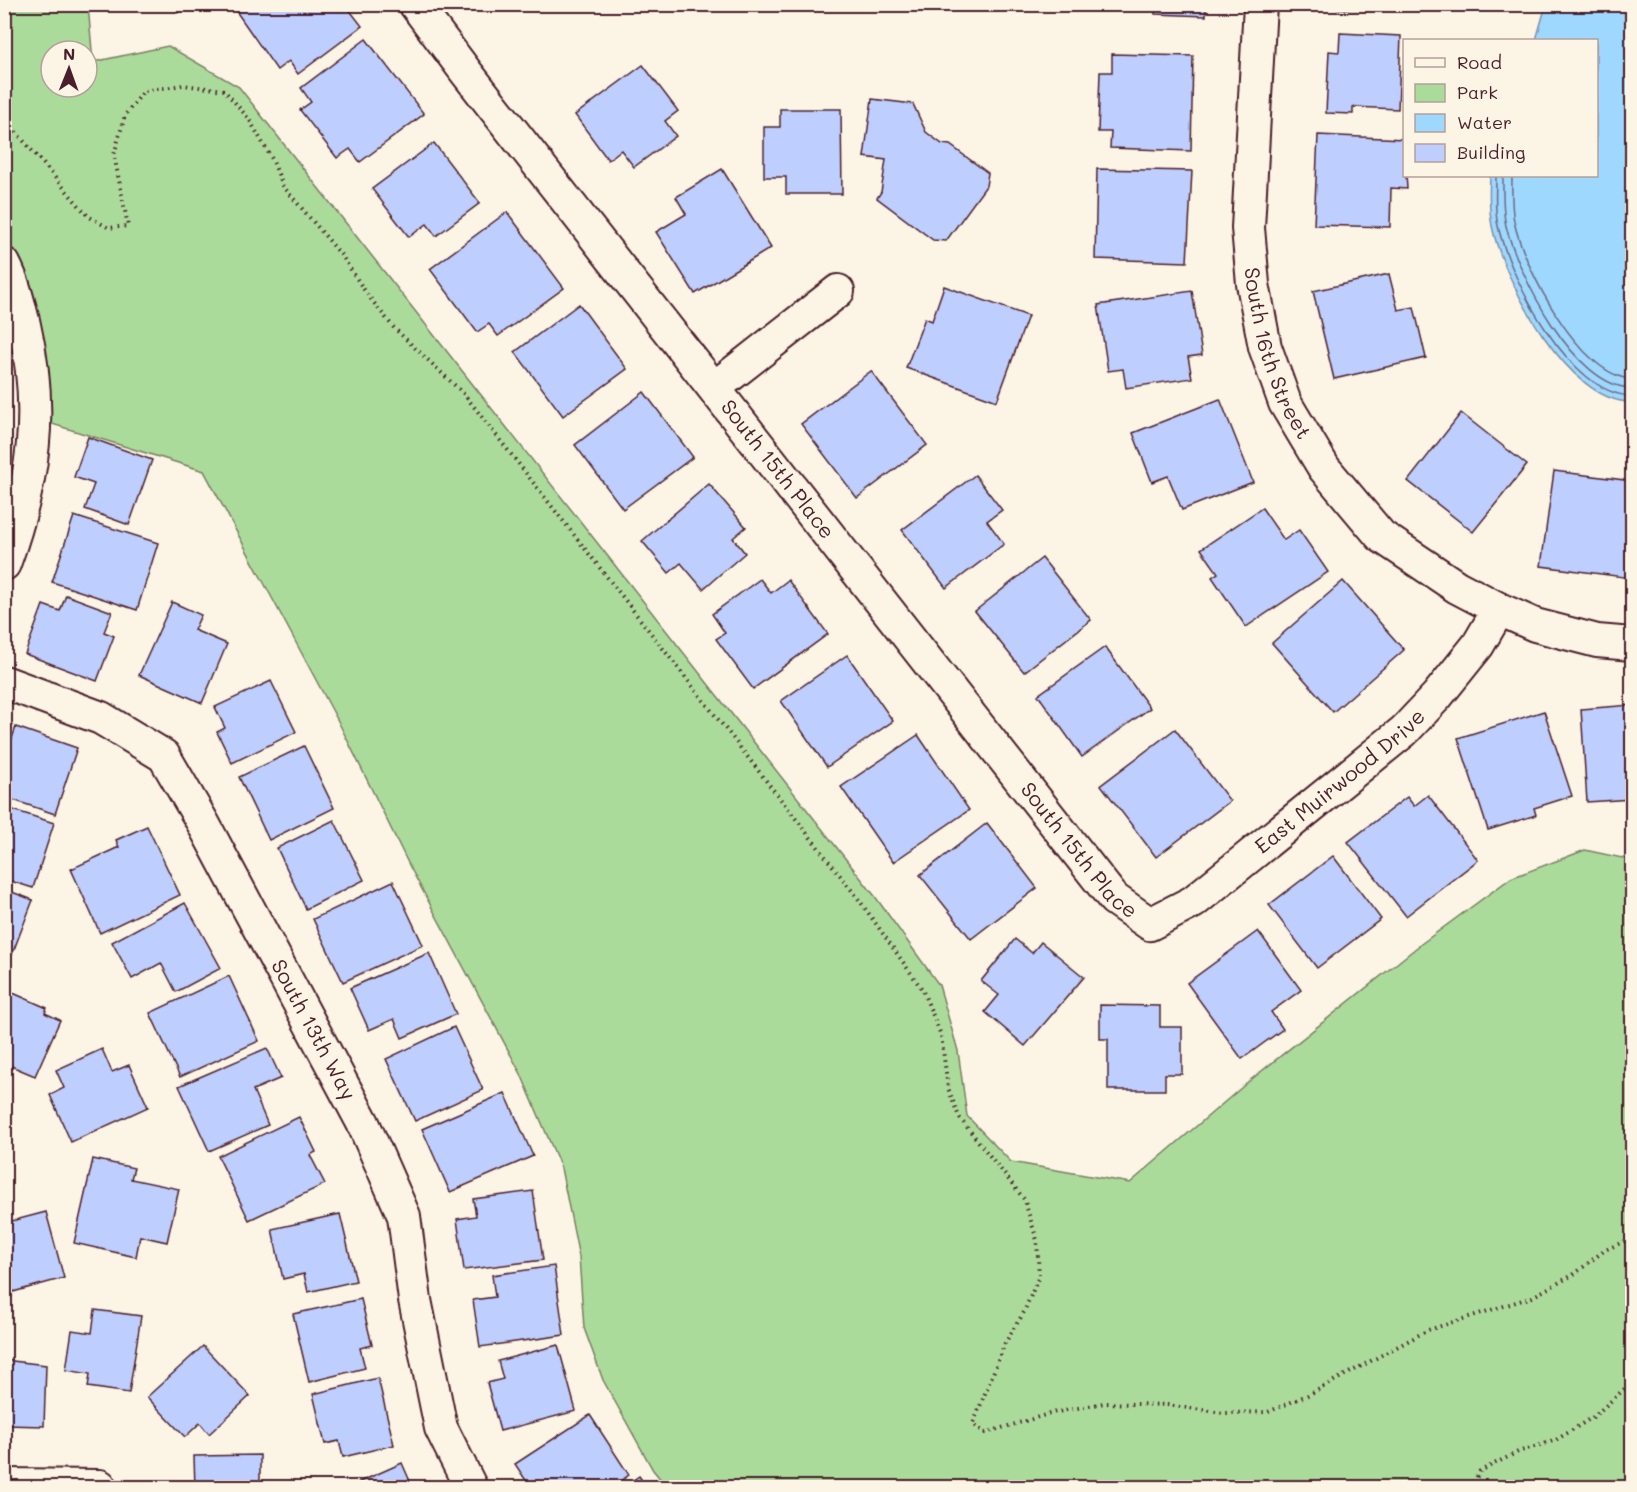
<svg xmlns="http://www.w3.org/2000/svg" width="1637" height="1492" font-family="Mali,sans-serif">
  <rect width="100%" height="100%" fill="#fcf5e5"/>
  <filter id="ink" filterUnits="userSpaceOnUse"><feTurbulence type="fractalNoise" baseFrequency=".0167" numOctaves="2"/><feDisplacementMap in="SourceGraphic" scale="12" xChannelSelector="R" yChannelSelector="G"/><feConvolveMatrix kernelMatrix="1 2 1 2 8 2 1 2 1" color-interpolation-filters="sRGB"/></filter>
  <g filter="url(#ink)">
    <path fill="#abdb9b" stroke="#7a7d63" stroke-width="1.5" fill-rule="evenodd" d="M5,5H88L93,62L168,46L239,87L874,895L939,985L958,1051L967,1116L1011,1162L1130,1183L1248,1082L1421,944L1511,878L1585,850L1632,860V1487H667L653,1470L603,1380L584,1328L579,1257L561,1168L521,1074L410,867L338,721L204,471L36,419L5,264ZM51,51H87V87H51Z"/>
    <path fill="#9ed8fe" stroke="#7c8eaa" stroke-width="1.5" d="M1546,5H1632V402C1569,404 1503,280 1492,226C1489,210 1489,192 1490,176H1596V40H1536Z"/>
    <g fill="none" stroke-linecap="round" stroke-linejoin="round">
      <g stroke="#6c697f" stroke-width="1.5">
        <path d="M1496,176C1496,193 1494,209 1498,226C1510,279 1570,395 1632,396"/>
        <path d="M1503,176C1503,192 1502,209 1506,226C1518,274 1575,388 1632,388"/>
        <path d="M1512,176C1512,191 1511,206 1514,221C1523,266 1580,377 1632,379"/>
      </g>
    </g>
    <g fill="#beceff" stroke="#4a1f2b" stroke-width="1.5">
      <polygon points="172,4 193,4 177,13"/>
      <polygon points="231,4 345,4 362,26 298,74 289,61 277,70"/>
      <polygon points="893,4 985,4 985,9 892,8"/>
      <polygon points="1015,4 1074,4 1073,9 1015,7"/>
      <polygon points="1155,4 1206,4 1206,16 1155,14"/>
      <polygon points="1324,4 1403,4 1403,10 1324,8"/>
      <polygon points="1340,33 1401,36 1398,109 1353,107 1353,114 1326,113 1329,51 1339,52"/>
      <polygon points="366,39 424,114 360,162 350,149 337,158 300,110 311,102 301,88"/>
      <polygon points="1112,54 1193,56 1191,151 1110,148 1111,132 1098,132 1100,72 1112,72"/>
      <polygon points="643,65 678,111 665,121 676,136 634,167 621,150 608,160 575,115"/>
      <polygon points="872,99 913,104 926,132 942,144 950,145 988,173 986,186 946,241 933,240 877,198 881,192 886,160 864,157"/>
      <polygon points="780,109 841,109 842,194 786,194 786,177 764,177 764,127 780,127"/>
      <polygon points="1318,135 1404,139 1407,189 1391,188 1390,227 1314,225"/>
      <polygon points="434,143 480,203 436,236 427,224 409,237 372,189"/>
      <polygon points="722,169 771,248 695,294 656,232 686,214 676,197"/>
      <polygon points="1097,169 1192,171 1187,262 1095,259"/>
      <polygon points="507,212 564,288 498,336 489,324 477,332 430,269"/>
      <polygon points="1389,274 1398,310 1414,307 1426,358 1334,379 1313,291"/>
      <polygon points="944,286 1028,316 997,401 906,368 925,318 932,321"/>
      <polygon points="1192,291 1202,355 1188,357 1192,378 1126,388 1123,369 1108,371 1098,305"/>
      <polygon points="579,304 627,369 563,416 515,352"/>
      <polygon points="871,371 927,445 857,498 801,424"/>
      <polygon points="644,392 693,457 623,509 575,445"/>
      <polygon points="1220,399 1253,482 1182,510 1168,476 1152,482 1133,433"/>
      <polygon points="1461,413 1527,465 1473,532 1408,481"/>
      <polygon points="88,437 152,460 129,525 85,509 94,484 74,477"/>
      <polygon points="1554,471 1632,481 1631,578 1541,566"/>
      <polygon points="975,475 1002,510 987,521 1004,544 946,588 902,530"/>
      <polygon points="709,484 746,527 733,538 745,553 703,589 681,563 669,573 642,541"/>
      <polygon points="1262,508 1284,540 1299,530 1328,572 1246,627 1212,577 1218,573 1201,549"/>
      <polygon points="74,516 158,543 137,610 52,582"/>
      <polygon points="1042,558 1091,620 1024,672 975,611"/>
      <polygon points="760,579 771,593 788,580 828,634 753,689 716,639 725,633 712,614"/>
      <polygon points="1343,581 1404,650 1333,712 1272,643"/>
      <polygon points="66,595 112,612 104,632 114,636 97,681 25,654 43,605 60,611"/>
      <polygon points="172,602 201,615 194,630 227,644 202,703 139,675"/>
      <polygon points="1105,647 1150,708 1082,757 1038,695"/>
      <polygon points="847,655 893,721 827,767 781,701"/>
      <polygon points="271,681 296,732 232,763 217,732 225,728 215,707"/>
      <polygon points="1632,705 1632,799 1587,802 1581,709"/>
      <polygon points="1544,711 1572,796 1534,808 1536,815 1488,830 1458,738"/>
      <polygon points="16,727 77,748 55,814 4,797 4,739 11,741"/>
      <polygon points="1175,729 1230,801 1156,857 1101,785"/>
      <polygon points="918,735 969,810 893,862 841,787"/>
      <polygon points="304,746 334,808 269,840 239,777"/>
      <polygon points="1428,795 1478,860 1406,916 1348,842 1407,797 1414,806"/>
      <polygon points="4,807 54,823 33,888 4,879"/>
      <polygon points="334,820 364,880 306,909 277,848"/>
      <polygon points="987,823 1037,888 971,939 920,875"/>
      <polygon points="147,826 180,895 100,933 71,869 119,847 116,840"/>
      <polygon points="1333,856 1381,919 1317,968 1269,905"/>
      <polygon points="393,881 423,945 343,982 313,919"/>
      <polygon points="4,889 33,900 8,965 4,963"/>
      <polygon points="185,903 221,968 176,992 161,963 132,979 112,942"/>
      <polygon points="1258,931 1301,990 1271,1012 1283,1029 1242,1059 1187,983"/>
      <polygon points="1015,939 1032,953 1041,942 1084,977 1025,1046 985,1012 999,995 981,981"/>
      <polygon points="429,953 456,1014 402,1038 394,1019 369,1030 350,988"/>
      <polygon points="229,976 259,1041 180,1077 150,1013"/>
      <polygon points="4,989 47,1008 45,1013 60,1020 35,1076 4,1063"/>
      <polygon points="1100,1005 1160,1006 1160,1027 1182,1027 1182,1074 1165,1074 1165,1090 1108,1090 1108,1039 1100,1039"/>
      <polygon points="454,1027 483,1090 415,1121 386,1059"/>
      <polygon points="267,1048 281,1078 253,1090 268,1125 209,1151 179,1086"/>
      <polygon points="102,1049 112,1072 129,1065 148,1107 71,1142 50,1095 64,1088 56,1070"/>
      <polygon points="505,1093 533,1156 450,1192 422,1129"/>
      <polygon points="299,1117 316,1152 310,1155 325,1184 249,1220 218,1156"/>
      <polygon points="93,1159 134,1168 131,1179 179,1189 167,1242 140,1236 136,1257 74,1243"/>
      <polygon points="533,1191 543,1260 464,1270 457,1219 476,1216 473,1199"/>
      <polygon points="46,1212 64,1278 13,1292 11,1284 4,1286 4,1223"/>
      <polygon points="340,1214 356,1281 308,1292 304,1274 283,1279 272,1229"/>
      <polygon points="554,1266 564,1335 480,1347 473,1300 495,1297 492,1275"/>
      <polygon points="361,1299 372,1345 360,1348 365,1368 309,1382 293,1314"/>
      <polygon points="95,1310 141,1316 129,1393 88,1387 90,1374 66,1370 72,1330 92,1333"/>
      <polygon points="558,1345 576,1411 500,1431 487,1383 503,1379 498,1361"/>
      <polygon points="203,1346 250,1396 209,1434 200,1423 185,1437 147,1397"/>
      <polygon points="4,1360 46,1365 44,1426 4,1425"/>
      <polygon points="378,1378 394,1445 343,1457 339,1441 325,1444 313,1394"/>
      <polygon points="590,1415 629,1475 610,1488 531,1488 515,1464"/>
      <polygon points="260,1455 260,1488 195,1488 194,1456"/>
      <polygon points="402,1463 413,1488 346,1488"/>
      <polygon points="639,1476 647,1488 622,1488"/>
    </g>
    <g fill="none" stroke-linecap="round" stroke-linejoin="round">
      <g stroke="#4a1f2b" stroke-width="36">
        <g id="street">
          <path id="s1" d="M415,4L466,72L1114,899L1150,924L1193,902L1404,731L1437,696L1478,645L1499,609"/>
          <path id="s2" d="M1260,4L1248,228L1253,284L1265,347L1285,403L1324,468L1381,536L1457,587L1499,609L1535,625L1597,641L1632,644"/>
          <path d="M4,264C14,283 19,305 24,325C44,411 34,481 4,564"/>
          <polyline points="714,388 838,291"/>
          <path id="s3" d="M4,682L101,718L164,756L203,823L363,1123L404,1216L415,1300L441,1428L471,1488"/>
          <polyline points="4,1485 100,1486"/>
        </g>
      </g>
      <g stroke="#4a1f2b" stroke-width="4" stroke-dasharray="1.5 4.5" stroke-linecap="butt">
        <polyline points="4,118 88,216 109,228 128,226 114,155 125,115 144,91 183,85 224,90 249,119 272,159 283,186 342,256 366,293 394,328 464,394 857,897 922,989 941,1035 948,1088 959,1117 1024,1199 1037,1240 1039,1276 1024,1312 1005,1343 973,1424 985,1433 1052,1413 1104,1403 1167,1405 1224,1413 1268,1412 1310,1394 1428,1330 1532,1297 1573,1275 1605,1250 1632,1238"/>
        <polyline points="1471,1488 1480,1471 1518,1452 1556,1440 1593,1417 1632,1382"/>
      </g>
      <use href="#street" stroke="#fcf5e5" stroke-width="32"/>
    </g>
  </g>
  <g text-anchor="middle" stroke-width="4.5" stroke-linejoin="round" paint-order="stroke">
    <g font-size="21" fill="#4a1f2b" stroke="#fcf5e5">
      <text dy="7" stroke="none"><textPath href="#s2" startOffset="354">South 16th Street</textPath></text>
      <text dy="7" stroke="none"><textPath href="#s1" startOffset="590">South 15th Place</textPath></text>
      <text dy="7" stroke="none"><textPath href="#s1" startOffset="1418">East Muirwood Drive</textPath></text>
      <text dy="7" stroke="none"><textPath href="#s1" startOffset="1076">South 15th Place</textPath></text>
      <text dy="7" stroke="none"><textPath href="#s3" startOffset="489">South 13th Way</textPath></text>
    </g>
  </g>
  <rect width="1637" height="1492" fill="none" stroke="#fcf5e5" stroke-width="24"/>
  <rect x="12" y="12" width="1613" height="1468" fill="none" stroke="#4a1f2b" stroke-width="2" filter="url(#ink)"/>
  <rect x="1403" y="39" width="195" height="138" fill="#fcf5e5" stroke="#b59f9b" stroke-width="1.5"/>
  <rect x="1415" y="58" width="30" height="9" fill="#fcf5e5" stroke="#b59f9b" stroke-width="1.5"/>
  <text x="1457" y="69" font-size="18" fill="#4a1f2b">Road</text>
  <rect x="1415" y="84" width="30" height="18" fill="#abdb9b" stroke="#b59f9b" stroke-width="1.5"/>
  <text x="1457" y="99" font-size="18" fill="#4a1f2b">Park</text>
  <rect x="1415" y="114" width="30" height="18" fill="#9ed8fe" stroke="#b59f9b" stroke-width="1.5"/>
  <text x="1457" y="129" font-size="18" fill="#4a1f2b">Water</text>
  <rect x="1415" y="144" width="30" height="18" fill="#beceff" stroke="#b59f9b" stroke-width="1.5"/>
  <text x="1457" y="159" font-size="18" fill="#4a1f2b">Building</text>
  <g transform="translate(69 69) rotate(1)"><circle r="28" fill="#fcf5e5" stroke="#b59f9b" stroke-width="1.5"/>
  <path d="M0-4.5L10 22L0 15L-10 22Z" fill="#4a1f2b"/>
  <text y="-9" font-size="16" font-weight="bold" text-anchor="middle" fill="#4a1f2b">N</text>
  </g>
</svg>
